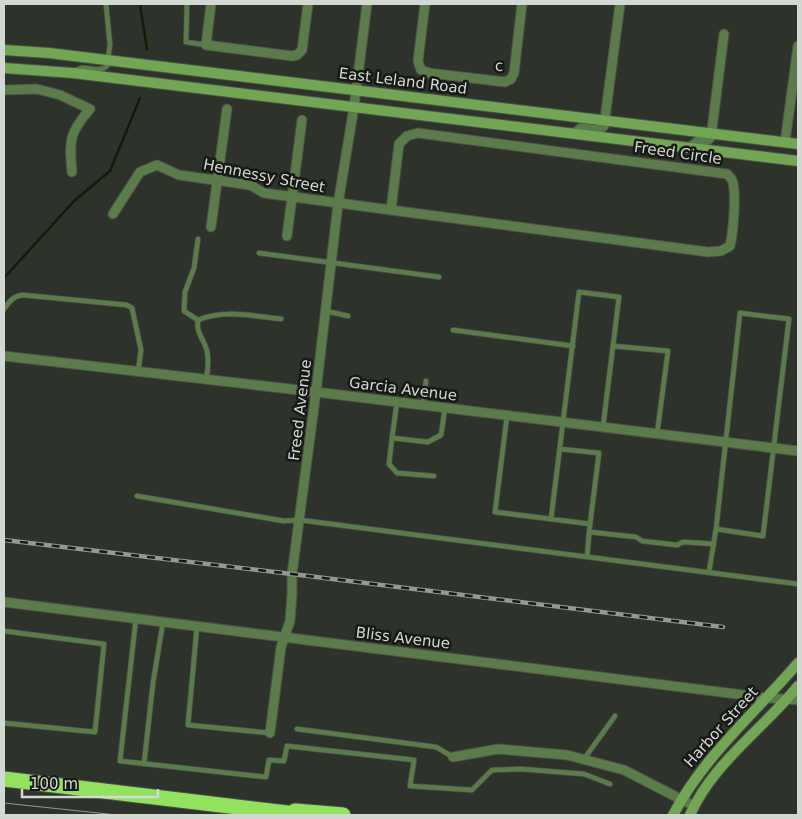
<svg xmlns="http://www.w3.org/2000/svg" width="802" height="819" font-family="'DejaVu Sans',sans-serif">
  <rect width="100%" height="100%" fill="#2d332a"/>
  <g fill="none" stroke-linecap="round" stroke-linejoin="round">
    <g stroke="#0f1e06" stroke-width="2.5">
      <polyline points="140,4 147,49"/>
      <polyline points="4,278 74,201 110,171 140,98"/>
    </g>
    <g stroke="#4b5148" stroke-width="6">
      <g id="lane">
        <polyline points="187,4 186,42 206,45"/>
        <path d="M74,72C84,62 98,75 107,66L110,45L106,4"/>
        <polyline points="198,239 194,268 185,292 184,311 198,320"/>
        <polyline points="259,253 439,277"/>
        <path d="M4,309C10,301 13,296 23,295L127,305L132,308L141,350L138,372"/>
        <polyline points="326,311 348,316"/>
        <polyline points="453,330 573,346"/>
        <polyline points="613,346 668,351 657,434"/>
        <path d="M206,380C208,370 209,361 207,351C204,338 196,335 198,320C225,309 253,316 281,319"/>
        <polyline points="397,402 392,438 428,442 441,435 445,408"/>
        <polyline points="423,405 426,381"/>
        <polyline points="507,416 495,512 551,519"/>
        <polyline points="392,438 389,464 397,473 434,476"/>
        <polyline points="560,449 599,453 590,524 551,519 579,292 619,297 603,427"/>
        <polyline points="137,496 284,521 300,520 798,584"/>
        <polyline points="590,532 636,537 642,541 677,545 683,542 714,544"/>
        <polyline points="587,557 590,524"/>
        <polyline points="709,572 716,529 740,313 789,319 763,536 716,529"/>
        <polyline points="136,618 120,761 266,777 269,760 284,761 287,746 414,760 410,786 472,790 492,770 521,769 584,774 610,784"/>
        <polyline points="197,626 188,725 270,733"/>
        <polyline points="4,631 104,644 95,732 4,723"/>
        <polyline points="297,729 436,747 453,757"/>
        <polyline points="584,759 615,716"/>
        <polyline points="144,764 153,683 163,622"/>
      </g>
    </g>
    <g stroke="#4b5148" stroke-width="11">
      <g id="street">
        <polyline points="211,4 206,45 292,56 297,55 302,50 308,4"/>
        <polyline points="425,4 418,61 421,70 429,73 505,82 511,79 514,73 522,4"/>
        <path d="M4,90L37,89L60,95L90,109C69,133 69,141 72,172"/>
        <path d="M418,133L727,174C729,176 731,178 732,180C737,191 733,234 730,246L721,251L708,252L391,210L399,144L407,136Z"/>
        <polyline points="575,133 581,128 599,130 604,126 620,4"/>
        <polyline points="785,142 798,46"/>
        <polyline points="689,148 698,141 707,141 711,137 724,34"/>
        <polyline points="113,214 140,172 157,165 179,175 250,185 264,193 391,210"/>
        <polyline points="211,227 227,109"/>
        <polyline points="287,236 302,120"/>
        <polyline points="4,356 316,392 798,451"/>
        <polyline points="4,602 768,698 798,700"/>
        <polyline points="270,733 281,647 290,621 292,594 292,574 316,392 338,204 354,107 367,4"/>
        <polyline points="453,757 498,749 567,755 624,770 694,806"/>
      </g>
    </g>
    <g stroke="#4b5148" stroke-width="12">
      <g id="secondary">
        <polyline points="4,50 49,53 798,144"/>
        <polyline points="4,68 73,73 798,161"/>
        <path d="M673,815C704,756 755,713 798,663"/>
        <path d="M690,815C712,764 764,728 798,686"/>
      </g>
    </g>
    <g stroke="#4b5148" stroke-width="17">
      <g id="highway">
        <polyline points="4,779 304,815"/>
        <polyline points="295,811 343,815"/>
      </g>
    </g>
    <use href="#lane" stroke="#5b7b4a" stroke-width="4.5"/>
    <use href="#street" stroke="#5b7b4a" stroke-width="9"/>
    <use href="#secondary" stroke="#72a554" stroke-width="10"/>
    <use href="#highway" stroke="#92e25f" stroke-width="15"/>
    <polyline stroke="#959992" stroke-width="1" points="4,803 117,815"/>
    <g stroke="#959992" stroke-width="4.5">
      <polyline id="rail" points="4,540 292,574 723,627"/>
    </g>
    <use href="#rail" stroke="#171915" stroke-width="2.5" stroke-dasharray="8" stroke-linecap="butt"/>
  </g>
  <g text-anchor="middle" stroke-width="5" stroke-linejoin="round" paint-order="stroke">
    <g font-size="15" fill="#d4d8d2" stroke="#171915">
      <text transform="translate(499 66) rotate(-1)" y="5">c</text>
      <text transform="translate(403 81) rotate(7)" y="5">East Leland Road</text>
      <text transform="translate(678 153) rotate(8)" y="5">Freed Circle</text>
      <text transform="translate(264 176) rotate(11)" y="5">Hennessy Street</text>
      <text transform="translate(403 389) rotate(7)" y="5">Garcia Avenue</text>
      <text transform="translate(300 410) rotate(-83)" y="5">Freed Avenue</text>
      <text transform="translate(403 638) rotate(7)" y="5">Bliss Avenue</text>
      <text transform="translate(721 727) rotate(-48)" y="5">Harbor Street</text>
    </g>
  </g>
  <rect width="802" height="819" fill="none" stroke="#d4d8d2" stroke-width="10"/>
  <path d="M22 789v8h136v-8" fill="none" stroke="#d4d8d2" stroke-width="2.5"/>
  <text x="30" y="789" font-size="15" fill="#d4d8d2" stroke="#171915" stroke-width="4" paint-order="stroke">100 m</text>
</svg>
